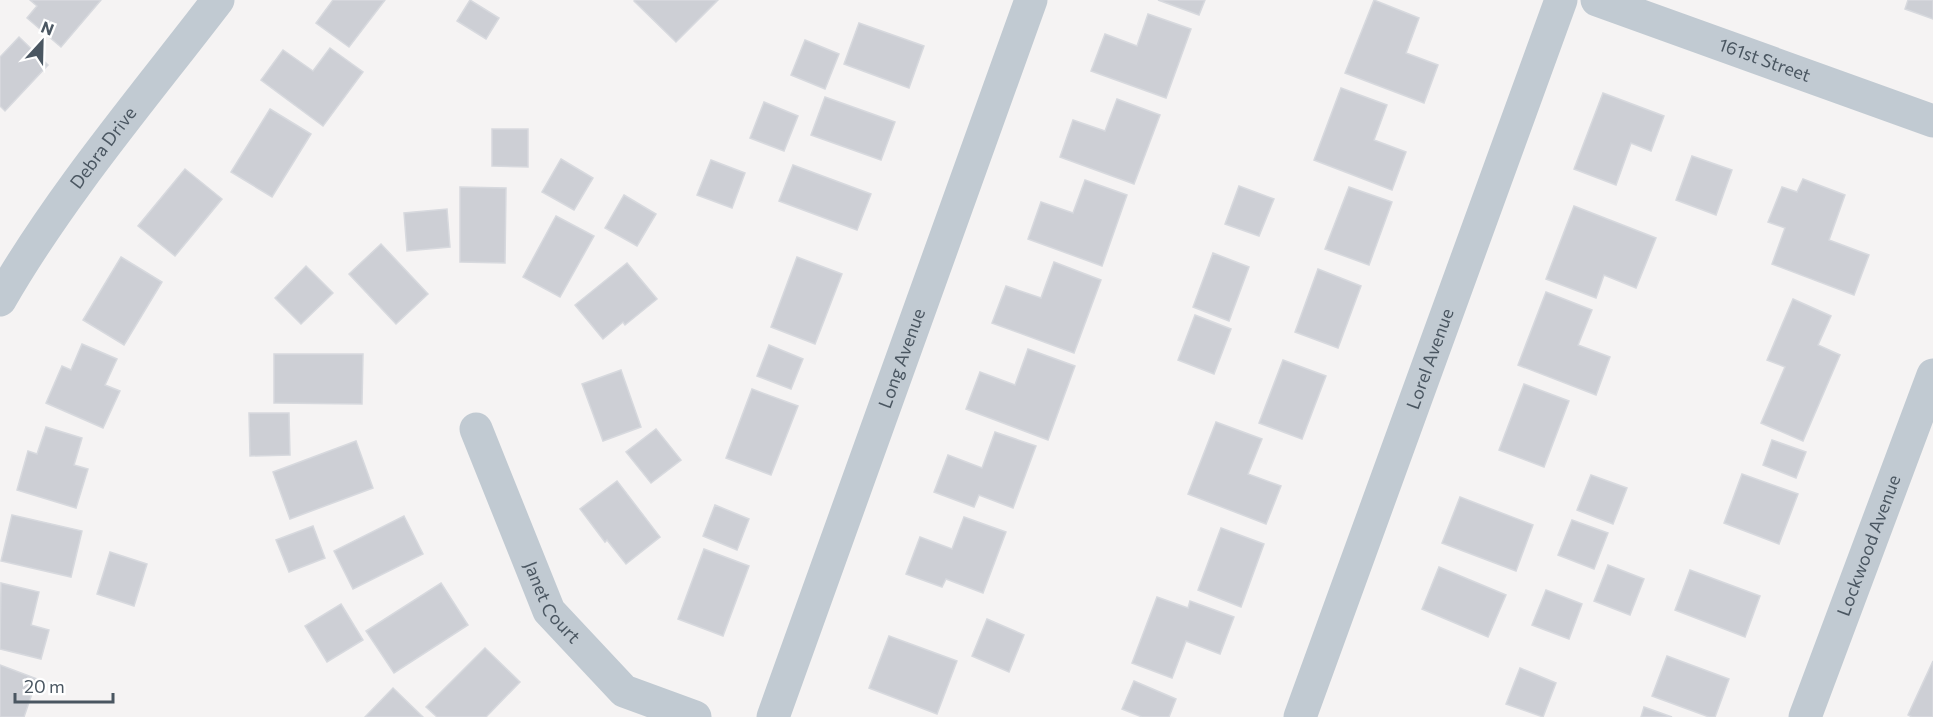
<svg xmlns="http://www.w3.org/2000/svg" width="1933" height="717" font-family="Commissioner,sans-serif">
  <rect width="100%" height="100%" fill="#f5f3f3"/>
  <g fill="#cdcfd5" stroke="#d7d9de" stroke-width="1.5">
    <polygon points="30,0 101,0 61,47 27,18 37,6"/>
    <polygon points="333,0 385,0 349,47 316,23"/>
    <polygon points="470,0 499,18 486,39 457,21"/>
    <polygon points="635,0 718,0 676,42 634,1"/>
    <polygon points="1158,0 1205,0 1199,15"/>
    <polygon points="1374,0 1419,18 1406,53 1438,65 1424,103 1345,73"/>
    <polygon points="1908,0 1933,0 1933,19 1905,9"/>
    <polygon points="1148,14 1191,29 1166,98 1091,71 1105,34 1137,46"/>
    <polygon points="859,23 924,46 909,88 844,64"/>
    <polygon points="19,37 48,65 5,111 0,106 0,57"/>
    <polygon points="805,40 839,54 825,89 791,75"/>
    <polygon points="330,48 363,72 323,126 261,80 283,50 313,71"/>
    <polygon points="1341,88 1387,105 1374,140 1406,152 1392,190 1314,160"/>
    <polygon points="1603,93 1664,116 1651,151 1631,143 1616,185 1574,169"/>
    <polygon points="825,97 895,122 881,160 811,135"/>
    <polygon points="1117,99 1160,115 1134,184 1060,157 1073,120 1105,131"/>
    <polygon points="764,102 798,116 784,151 750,138"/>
    <polygon points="270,109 311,134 272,197 231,172"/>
    <polygon points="492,129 528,129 528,167 492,166"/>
    <polygon points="1692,156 1732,170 1716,215 1676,200"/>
    <polygon points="561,159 593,178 574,210 542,192"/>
    <polygon points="711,160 745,173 732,208 697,195"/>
    <polygon points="793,165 871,194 857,230 779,201"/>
    <polygon points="185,169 222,199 175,256 138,226"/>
    <polygon points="1803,179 1845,195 1829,240 1869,255 1854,295 1772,264 1785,228 1768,222 1782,187 1797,192"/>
    <polygon points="1085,180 1127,195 1102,266 1028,239 1041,202 1073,213"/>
    <polygon points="1239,186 1274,199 1259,236 1225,224"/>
    <polygon points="460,187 506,188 505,263 460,262"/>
    <polygon points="1349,187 1392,202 1369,265 1325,249"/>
    <polygon points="624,195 656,214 637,246 605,228"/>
    <polygon points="1574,206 1656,238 1636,288 1604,275 1596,298 1546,279"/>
    <polygon points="447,209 450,247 407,251 404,213"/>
    <polygon points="556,216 594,236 560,297 523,277"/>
    <polygon points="381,244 428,294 396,324 349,274"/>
    <polygon points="1213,253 1249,267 1229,321 1193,307"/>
    <polygon points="121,257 162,282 124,345 83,320"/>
    <polygon points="797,257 842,274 815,344 771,327"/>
    <polygon points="1054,262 1101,280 1074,353 992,323 1006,286 1041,298"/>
    <polygon points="627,263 657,299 625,325 623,322 603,339 575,305"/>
    <polygon points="306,266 333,293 301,324 275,298"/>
    <polygon points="1318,269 1361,286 1338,348 1295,332"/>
    <polygon points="1546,292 1592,310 1578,345 1610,357 1596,395 1518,365"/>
    <polygon points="1793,299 1831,316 1818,345 1840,355 1803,441 1761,423 1785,367 1767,360"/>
    <polygon points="1195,315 1231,329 1214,374 1178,360"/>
    <polygon points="82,344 117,359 105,385 120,391 103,428 46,403 62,366 71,370"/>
    <polygon points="769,345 803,359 791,389 757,376"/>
    <polygon points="1028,349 1075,366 1048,440 966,409 980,372 1015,385"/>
    <polygon points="274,354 363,354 362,404 274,403"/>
    <polygon points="1283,360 1326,376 1302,439 1259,423"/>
    <polygon points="621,370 641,427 603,441 582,384"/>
    <polygon points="1524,384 1569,401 1544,467 1499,450"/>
    <polygon points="752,389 798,406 771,475 726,458"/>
    <polygon points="249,413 289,413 290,455 250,456"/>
    <polygon points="1216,422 1262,439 1248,474 1281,486 1266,524 1188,494"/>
    <polygon points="46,427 82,438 74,465 88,469 76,508 17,490 28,451 37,454"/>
    <polygon points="656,429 681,460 651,483 626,452"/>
    <polygon points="995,432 1036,446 1013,508 979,495 974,507 934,492 948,455 982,468"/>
    <polygon points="1772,440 1806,452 1796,478 1763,465"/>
    <polygon points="356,441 373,488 290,519 273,472"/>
    <polygon points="1742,474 1798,494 1779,544 1724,523"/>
    <polygon points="1591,475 1627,488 1613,524 1577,510"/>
    <polygon points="617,481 660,537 626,564 607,540 605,542 580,509"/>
    <polygon points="1460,497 1533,525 1516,571 1442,543"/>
    <polygon points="715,505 749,519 737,550 703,536"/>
    <polygon points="12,515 82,531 71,577 1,561"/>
    <polygon points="404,516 423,554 353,589 334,551"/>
    <polygon points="964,517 1006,532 983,593 946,579 942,587 906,574 920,537 952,549"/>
    <polygon points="1572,520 1608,533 1594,569 1558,555"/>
    <polygon points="313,526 325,558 289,572 276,540"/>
    <polygon points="1221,528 1264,544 1241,607 1198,590"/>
    <polygon points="704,549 749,566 723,636 678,619"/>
    <polygon points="110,552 147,564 134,606 97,594"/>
    <polygon points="1608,565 1644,579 1630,615 1594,601"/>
    <polygon points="1439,567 1506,595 1488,637 1422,609"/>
    <polygon points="1690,570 1760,596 1745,637 1675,610"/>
    <polygon points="1,583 39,592 31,625 49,630 41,659 0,649"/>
    <polygon points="441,583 468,625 394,673 366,631"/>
    <polygon points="1546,590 1582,604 1569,639 1532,625"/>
    <polygon points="1157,597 1188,608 1190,601 1234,617 1220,654 1186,641 1172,678 1132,663"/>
    <polygon points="341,604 363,640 327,662 305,626"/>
    <polygon points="987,619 1024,635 1009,672 972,656"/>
    <polygon points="889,636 957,661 937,714 869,688"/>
    <polygon points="485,648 520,682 486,717 437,717 426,707"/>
    <polygon points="1667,656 1729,679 1715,717 1709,717 1652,696"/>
    <polygon points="1933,661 1933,717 1912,717 1908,715"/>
    <polygon points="0,665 37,679 24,717 0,717"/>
    <polygon points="1520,668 1556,683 1543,717 1506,704"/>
    <polygon points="1134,681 1176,699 1169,717 1142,717 1122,709"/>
    <polygon points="393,688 423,717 365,717"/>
    <polygon points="1644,707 1672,717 1641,717"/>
  </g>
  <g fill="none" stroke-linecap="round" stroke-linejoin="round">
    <g stroke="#c1cad2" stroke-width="33">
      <path id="s1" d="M1597,0L1933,121"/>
      <path id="s2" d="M0,300C61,194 143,98 218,0"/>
      <path id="s3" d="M476,429L549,611L624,691L695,717"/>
      <path id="s4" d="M773,717L1031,0"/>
      <path id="s5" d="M1300,717L1561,0"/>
      <path id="s6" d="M1805,717L1933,375"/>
    </g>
  </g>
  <g text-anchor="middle" stroke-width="4.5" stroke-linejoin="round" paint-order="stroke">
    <g font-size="18" fill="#4a5661" stroke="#fff">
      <text dy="6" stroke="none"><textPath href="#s1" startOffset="178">161st Street</textPath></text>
      <text dy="6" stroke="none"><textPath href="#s2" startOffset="184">Debra Drive</textPath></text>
      <text dy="6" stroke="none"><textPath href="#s4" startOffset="381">Long Avenue</textPath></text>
      <text dy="6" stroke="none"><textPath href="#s5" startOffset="381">Lorel Avenue</textPath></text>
      <text dy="6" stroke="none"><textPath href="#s6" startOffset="183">Lockwood Avenue</textPath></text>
      <text dy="6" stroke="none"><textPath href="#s3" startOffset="190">Janet Court</textPath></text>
    </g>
  </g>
  <g transform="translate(42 42) rotate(22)" stroke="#ffffff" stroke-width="4.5" paint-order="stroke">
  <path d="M0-4.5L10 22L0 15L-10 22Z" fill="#4a5661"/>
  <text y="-9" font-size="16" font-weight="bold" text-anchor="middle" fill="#4a5661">N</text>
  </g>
  <path d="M15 693v9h98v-9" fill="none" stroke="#4a5661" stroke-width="3"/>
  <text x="24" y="693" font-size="18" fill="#4a5661" stroke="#ffffff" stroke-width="4.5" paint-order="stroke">20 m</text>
</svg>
